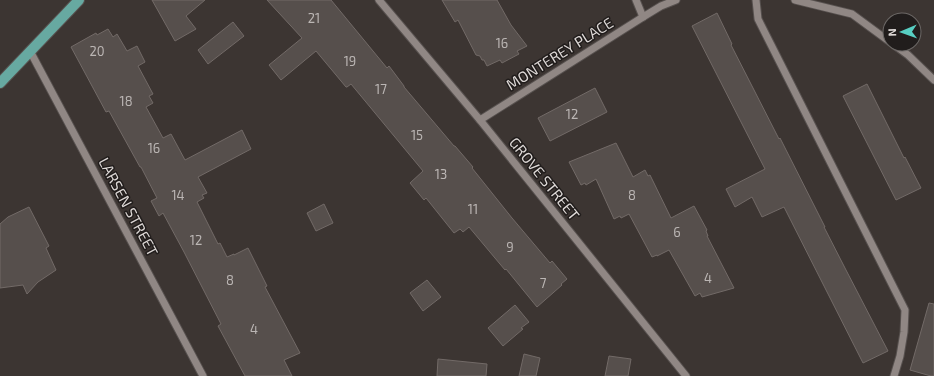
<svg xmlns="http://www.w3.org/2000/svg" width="934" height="376" font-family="'Exo 2',sans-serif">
  <rect width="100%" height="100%" fill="#3c3532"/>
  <g fill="#564f4c" stroke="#726a67">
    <polygon points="152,0 205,0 186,16 196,29 175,41"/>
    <polygon points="267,0 331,0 387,68 389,66 404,86 404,87 454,146 455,146 473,167 472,168 512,218 550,263 552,261 567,279 561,284 562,285 537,307 506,269 505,270 469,227 463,232 460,229 454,233 426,198 424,200 410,183 423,171 351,84 347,87 346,87 316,51 281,80 269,65 302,38"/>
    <polygon points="442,0 497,0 511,25 527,46 517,51 519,54 502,63 500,60 487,66 484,60 482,60 480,56 476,55 458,20 455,22"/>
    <polygon points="717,13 732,44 731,45 753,88 779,139 780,138 825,227 824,227 846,270 888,351 863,363 784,207 762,217 752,197 735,207 726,189 765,169 692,26"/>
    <polygon points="233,22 244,36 208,64 198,50"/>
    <polygon points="108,29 113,37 117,34 127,51 137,46 145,62 138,66 153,94 149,96 153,103 146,107 163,138 171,134 185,160 242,130 251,149 198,177 207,193 202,195 204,198 197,202 218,244 220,243 227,257 234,254 234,255 248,248 267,286 265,287 300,353 284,360 292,376 245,376 218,326 221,324 184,252 163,213 159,216 151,201 157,198 141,167 140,167 109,111 106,112 71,47 96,33 97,35"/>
    <polygon points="867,84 904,158 905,157 921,188 896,200 843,96"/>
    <polygon points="595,88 607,112 550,141 538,118"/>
    <polygon points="616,143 633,177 645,170 648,176 650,175 671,218 694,206 707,230 706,231 708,236 707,236 734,288 702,297 700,293 695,296 669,250 657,256 657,255 652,257 629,214 621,218 620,216 614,219 596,179 586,185 585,183 581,185 569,162"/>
    <polygon points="324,204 333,223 316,231 307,213"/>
    <polygon points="29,207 49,246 46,248 56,270 38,282 27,294 23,285 0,288 0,224 8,217"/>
    <polygon points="427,280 441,297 423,311 410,293"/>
    <polygon points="929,303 934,304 934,376 931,376 910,370"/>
    <polygon points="515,305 529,322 521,328 523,329 503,346 488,328"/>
    <polygon points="524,354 540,358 536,376 519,376"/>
    <polygon points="609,356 631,359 628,376 605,376"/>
    <polygon points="438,359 487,364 486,376 437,376"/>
  </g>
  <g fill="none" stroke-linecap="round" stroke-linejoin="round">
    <g stroke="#57514f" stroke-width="9">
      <g id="minor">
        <polyline points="379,0 480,120 686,376"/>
        <polyline points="636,0 643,17"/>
        <polyline points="756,0 758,19 905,310 904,332 900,356 894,376"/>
        <polyline points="795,0 852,14 890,42"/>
        <polyline points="893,44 908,55 934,80"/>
        <polyline points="30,51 203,376"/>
        <polyline points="480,120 643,17 661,6 676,0"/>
      </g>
    </g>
    <g stroke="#57514f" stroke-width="12">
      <polyline id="major" points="0,83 79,0"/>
    </g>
    <use href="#minor" stroke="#908784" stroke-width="7"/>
    <use href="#major" stroke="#67a9a1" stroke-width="10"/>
  </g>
  <g text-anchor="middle" stroke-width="3" stroke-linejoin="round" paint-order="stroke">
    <g font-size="13" fill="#bbb6b4">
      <text x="314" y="23">21</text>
      <text x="502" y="48">16</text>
      <text x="97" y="56">20</text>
      <text x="350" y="66">19</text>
      <text x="381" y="94">17</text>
      <text x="126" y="106">18</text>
      <text x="572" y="119">12</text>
      <text x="417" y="140">15</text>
      <text x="154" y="153">16</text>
      <text x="441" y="179">13</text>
      <text x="178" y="200">14</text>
      <text x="632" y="200">8</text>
      <text x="473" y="214">11</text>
      <text x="677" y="237">6</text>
      <text x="196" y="245">12</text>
      <text x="510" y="252">9</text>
      <text x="708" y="283">4</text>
      <text x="230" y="285">8</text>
      <text x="543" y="288">7</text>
      <text x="254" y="334">4</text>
    </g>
    <g font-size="15" fill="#ddd8d6" stroke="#211d1c">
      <text transform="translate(560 54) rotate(-32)" y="5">MONTEREY PLACE</text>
      <text transform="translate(544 179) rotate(51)" y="5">GROVE STREET</text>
      <text transform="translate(128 207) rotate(62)" y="5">LARSEN STREET</text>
    </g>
  </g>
  <g transform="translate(902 32) rotate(268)"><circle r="19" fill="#211d1c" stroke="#6c6866"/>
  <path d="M0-3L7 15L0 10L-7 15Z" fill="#57cec2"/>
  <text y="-6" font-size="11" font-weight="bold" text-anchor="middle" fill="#ddd8d6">N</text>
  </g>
</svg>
